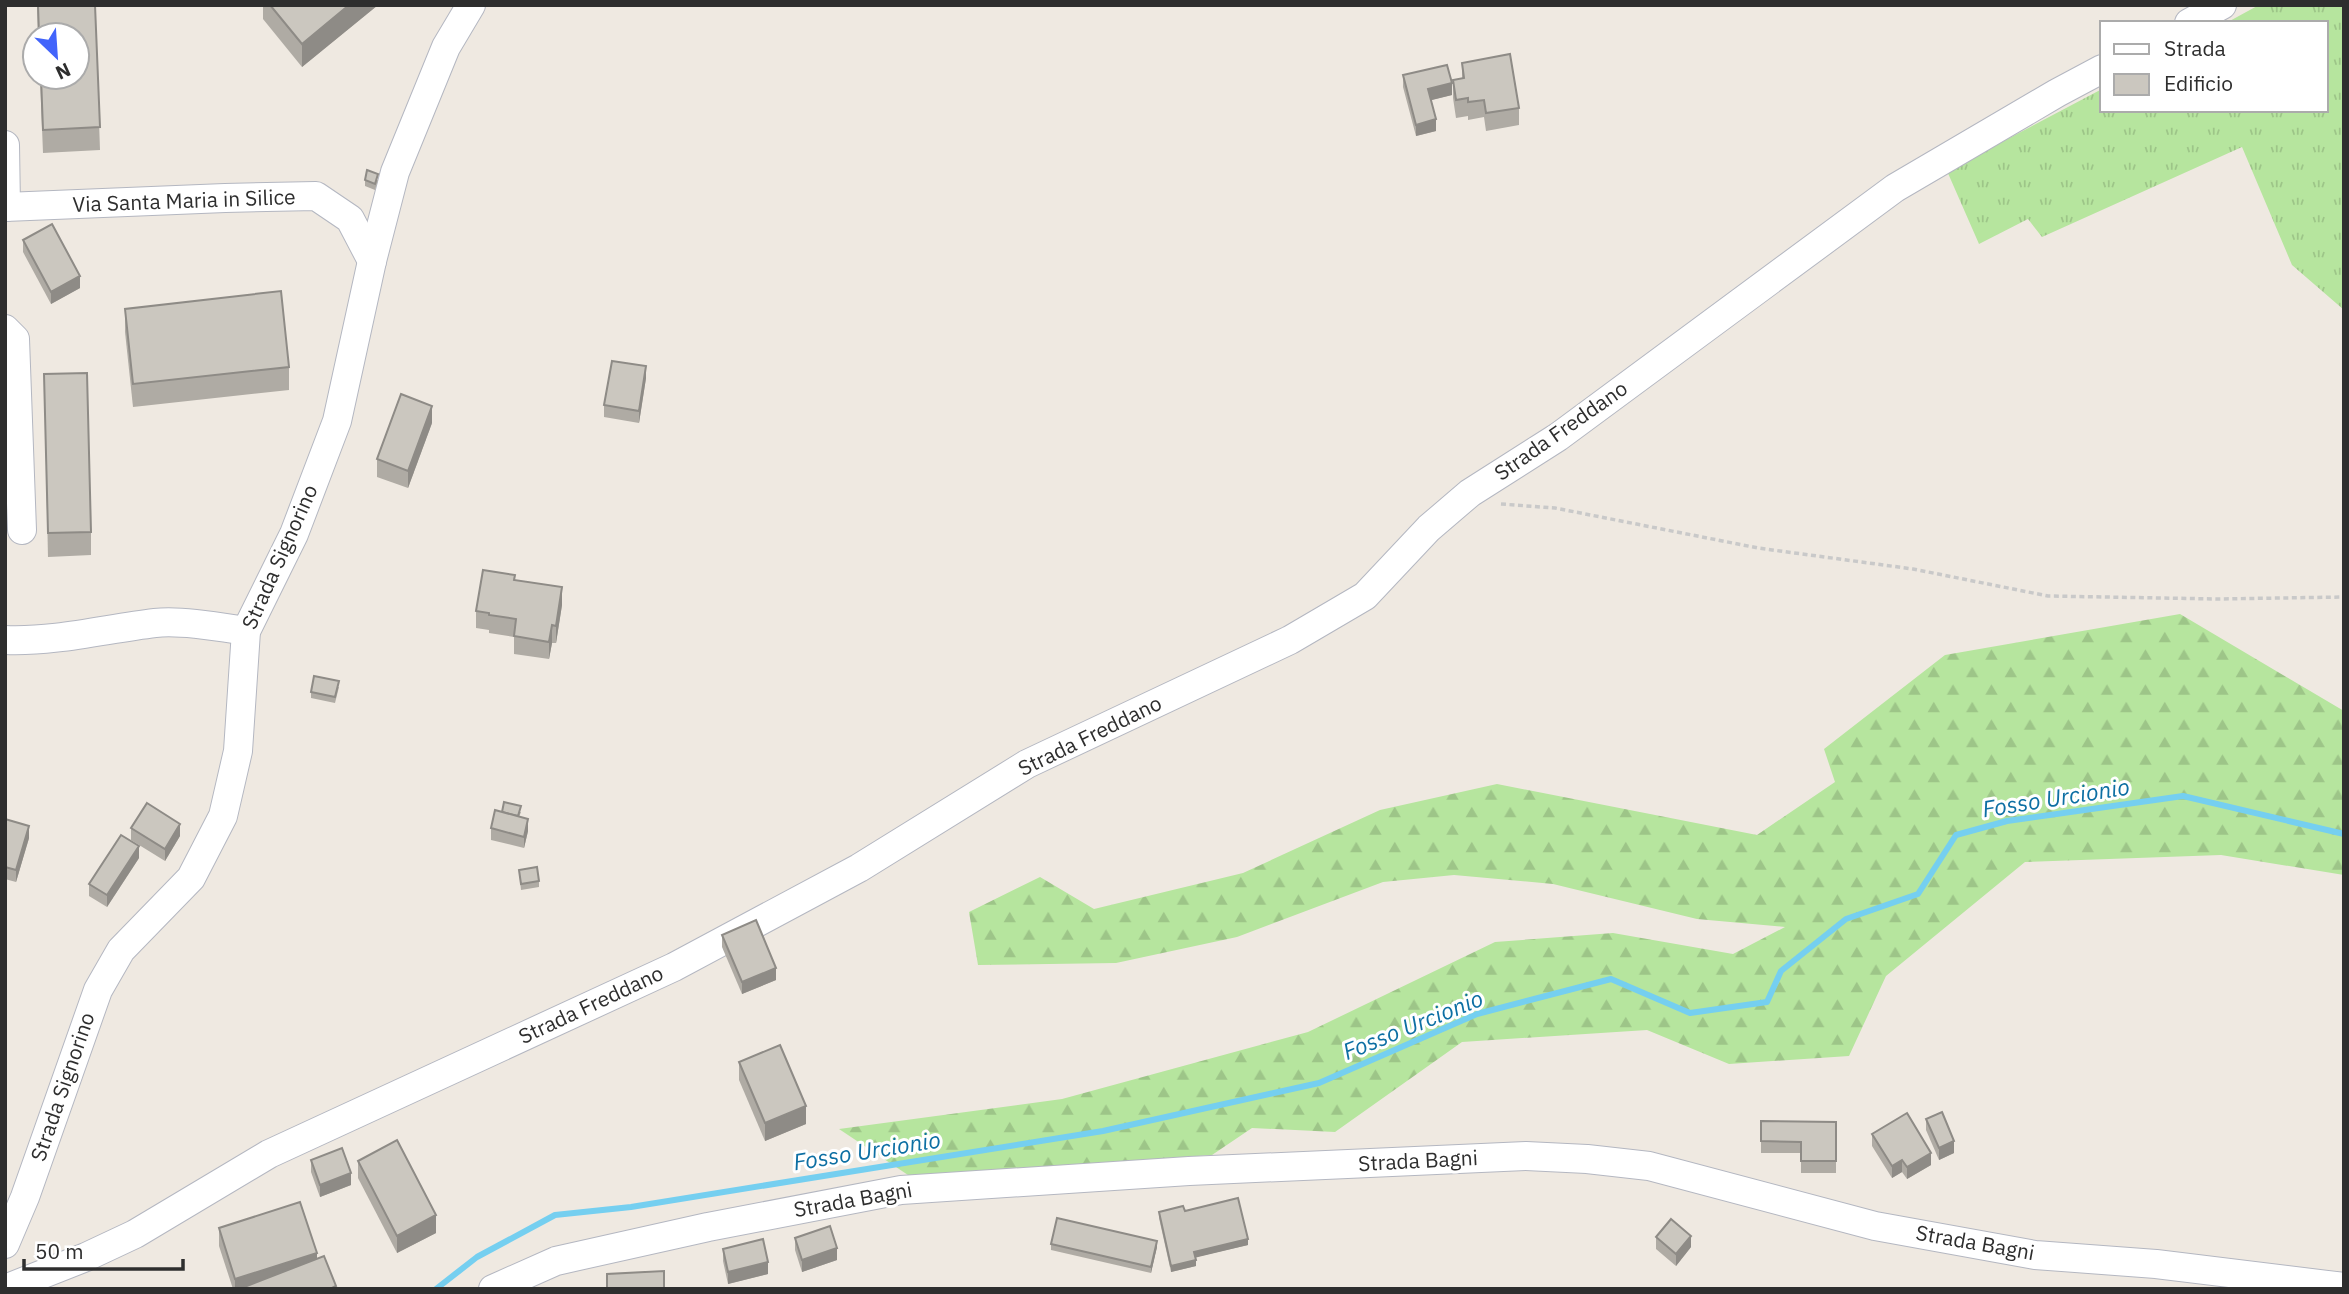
<svg xmlns="http://www.w3.org/2000/svg" width="2349" height="1294" font-family="'IBM Plex Sans',sans-serif">
  <defs>
    <pattern id="grass-tufts" width="24" height="20" patternUnits="userSpaceOnUse" patternTransform="scale(1.75)"><rect width="24" height="20" fill="#b6e59e"/><path d="M3 7l-1-3M5 7V3M7 7l1-3M15 17l-1-3M17 17v-4M19 17l1-3" fill="none" stroke="#9dc588"/></pattern>
    <pattern id="forest-firs" width="22" height="20" patternUnits="userSpaceOnUse" patternTransform="scale(1.75)"><rect width="22" height="20" fill="#b6e59e"/><path d="M5 1l3.5 6h-7zM16 11l3.5 6h-7z" fill="#9dc588"/></pattern>
  </defs>
  <rect width="100%" height="100%" fill="#efe9e1"/>
  <polygon fill="url(#grass-tufts)" points="2259,5 2344,5 2344,310 2292,265 2242,147 2042,237 2028,219 1979,244 1947,171 2102,89 2102,110 2326,110 2326,23 2226,23"/>
  <polygon fill="url(#forest-firs)" points="2180,614 2344,711 2344,875 2221,855 2025,862 1886,976 1849,1056 1729,1064 1647,1030 1462,1042 1335,1132 1252,1128 1212,1155 911,1177 839,1129 1062,1099 1308,1032 1495,942 1613,933 1733,954 1785,927 1697,919 1553,884 1454,875 1383,882 1237,937 1116,963 978,965 969,912 1040,877 1094,909 1243,873 1380,810 1497,784 1757,835 1835,782 1824,749 1945,655"/>
  <g fill="none" stroke-linecap="round" stroke-linejoin="round">
    <polyline stroke="#75cff0" stroke-width="6" points="436,1289 477,1257 555,1215 631,1207 1103,1131 1319,1083 1477,1014 1611,979 1690,1013 1767,1002 1781,971 1846,919 1918,894 1956,835 2007,821 2183,796 2344,834"/>
    <g stroke="#b4b7c1" stroke-width="30">
      <g id="minor">
        <polyline points="2189,23 2222,5"/>
        <polyline points="5,145 6,207"/>
        <polyline points="5,207 225,198 316,196 350,219 372,261"/>
        <polyline points="5,329 15,339 22,530"/>
        <path d="M5,640C56,642 105,629 155,623C180,620 220,627 246,631"/>
        <polyline points="5,1244 25,1197 98,990 121,950 191,878 223,816 238,751 246,631 294,534 337,421 372,261 395,172 446,47 471,5"/>
        <polyline points="5,1289 86,1257 135,1234 269,1154 674,967 859,868 1027,764 1290,640 1365,596 1429,528 1470,493 1558,437 1895,188 2057,93 2102,69"/>
        <polyline points="493,1289 556,1261 708,1227 901,1190 1189,1171 1526,1156 1587,1159 1649,1166 1875,1226 2035,1255 2156,1264 2344,1287"/>
      </g>
    </g>
    <polyline stroke="#c9c9c9" stroke-width="3.5" stroke-dasharray="5 3.5" stroke-linecap="butt" points="1501,504 1555,508 1758,548 1913,569 2048,596 2217,599 2344,597"/>
    <use href="#minor" stroke="#fff" stroke-width="28"/>
  </g>
  <g fill="#afaba4">
    <polygon points="37,5 95,5 100,150 43,153 40,77 77,77 77,35 38,35"/>
    <polygon points="263,5 378,5 302,67 263,19"/>
    <polygon points="1462,63 1519,108 1519,125 1486,131 1484,117 1468,120 1468,116 1456,118 1453,98 1453,80 1462,78"/>
    <polygon points="1403,75 1452,95 1431,100 1436,131 1416,136 1403,87"/>
    <polygon points="365,180 378,180 375,190 365,186"/>
    <polygon points="23,240 80,288 51,304 23,252"/>
    <polygon points="125,309 289,367 289,390 133,407 125,332"/>
    <polygon points="44,374 91,532 91,555 48,557"/>
    <polygon points="646,378 639,423 604,417 604,405"/>
    <polygon points="432,423 408,488 377,477 377,459"/>
    <polygon points="515,580 562,605 556,643 552,643 549,659 514,654 514,637 489,633 489,630 476,628 476,611"/>
    <polygon points="339,687 335,703 311,698 311,692"/>
    <polygon points="502,812 521,812 519,817 528,831 524,848 491,840 491,828"/>
    <polygon points="5,819 29,838 16,882 5,879"/>
    <polygon points="131,828 180,836 165,861 131,840"/>
    <polygon points="139,858 107,907 89,896 89,884"/>
    <polygon points="519,870 539,881 539,887 521,890"/>
    <polygon points="722,935 776,980 742,994 722,947"/>
    <polygon points="739,1062 806,1124 765,1141 739,1080"/>
    <polygon points="1926,1119 1954,1153 1939,1160 1926,1130"/>
    <polygon points="1761,1121 1836,1122 1836,1173 1801,1173 1801,1153 1761,1153"/>
    <polygon points="1872,1134 1931,1165 1907,1179 1902,1172 1892,1178 1872,1146"/>
    <polygon points="311,1160 351,1185 320,1197 311,1172"/>
    <polygon points="358,1161 436,1233 397,1253 358,1178"/>
    <polygon points="1185,1211 1248,1245 1196,1257 1196,1266 1171,1272 1159,1218 1159,1212"/>
    <polygon points="219,1228 317,1259 336,1289 233,1289 219,1246"/>
    <polygon points="1656,1237 1691,1247 1676,1266 1656,1249"/>
    <polygon points="795,1238 837,1260 802,1272 795,1250"/>
    <polygon points="1051,1244 1157,1247 1151,1273 1051,1250"/>
    <polygon points="723,1249 768,1274 728,1284 723,1261"/>
  </g>
  <g fill="#8e8b86">
    <polygon points="349,5 378,5 302,67 302,44"/>
    <polygon points="1452,83 1452,95 1428,101 1428,89"/>
    <polygon points="1436,119 1436,131 1416,136 1416,125"/>
    <polygon points="80,276 80,288 51,304 51,292"/>
    <polygon points="646,366 646,378 639,423 639,411"/>
    <polygon points="432,406 432,423 408,488 408,471"/>
    <polygon points="562,587 562,605 556,643 556,626"/>
    <polygon points="552,625 552,643 549,659 549,642"/>
    <polygon points="528,819 528,831 524,848 524,837"/>
    <polygon points="180,824 180,836 165,861 165,849"/>
    <polygon points="29,826 29,838 16,882 16,870"/>
    <polygon points="139,846 139,858 107,907 107,895"/>
    <polygon points="776,968 776,980 742,994 742,982"/>
    <polygon points="806,1106 806,1124 765,1141 765,1123"/>
    <polygon points="1954,1141 1954,1153 1939,1160 1939,1148"/>
    <polygon points="1931,1153 1931,1165 1907,1179 1907,1167"/>
    <polygon points="1902,1160 1902,1172 1892,1178 1892,1166"/>
    <polygon points="351,1173 351,1185 320,1197 320,1185"/>
    <polygon points="436,1215 436,1233 397,1253 397,1236"/>
    <polygon points="1691,1236 1691,1247 1676,1266 1676,1254"/>
    <polygon points="1248,1239 1248,1245 1194,1258 1194,1252"/>
    <polygon points="1157,1241 1157,1247 1151,1273 1151,1267"/>
    <polygon points="837,1248 837,1260 802,1272 802,1260"/>
    <polygon points="317,1253 317,1270 260,1289 235,1289 235,1279"/>
    <polygon points="1196,1260 1196,1266 1171,1272 1171,1266"/>
    <polygon points="768,1262 768,1274 728,1284 728,1272"/>
  </g>
  <g fill="#cbc7bf" stroke="#8e8b86" stroke-width="2">
    <polygon points="38,5 95,5 100,127 43,130 41,77 77,77 77,35 39,35"/>
    <polygon points="270,5 349,5 302,44"/>
    <polygon points="1510,54 1519,108 1486,113 1484,100 1468,102 1468,98 1456,100 1453,80 1464,78 1462,63"/>
    <polygon points="1447,65 1452,83 1428,89 1436,119 1416,125 1403,75"/>
    <polygon points="367,170 378,174 375,184 365,180"/>
    <polygon points="52,224 80,276 51,292 23,240"/>
    <polygon points="281,291 289,367 133,384 125,309"/>
    <polygon points="612,361 646,366 639,411 604,405"/>
    <polygon points="87,373 91,532 48,533 44,374"/>
    <polygon points="401,394 432,406 408,471 377,459"/>
    <polygon points="483,570 515,575 514,580 562,587 556,626 552,625 549,642 514,636 516,619 489,615 489,613 476,611"/>
    <polygon points="314,676 339,681 335,697 311,692"/>
    <polygon points="504,802 521,806 518,816 502,812"/>
    <polygon points="147,803 180,824 165,849 131,828"/>
    <polygon points="495,810 528,819 524,837 491,828"/>
    <polygon points="5,819 29,826 16,870 5,867"/>
    <polygon points="121,835 139,846 107,895 89,884"/>
    <polygon points="537,867 539,881 521,884 519,870"/>
    <polygon points="756,920 776,968 742,982 722,935"/>
    <polygon points="780,1045 806,1106 765,1123 739,1062"/>
    <polygon points="1942,1112 1954,1141 1939,1148 1926,1119"/>
    <polygon points="1907,1113 1931,1153 1907,1167 1902,1160 1892,1166 1872,1134"/>
    <polygon points="1761,1121 1836,1122 1836,1161 1801,1161 1801,1142 1761,1141"/>
    <polygon points="397,1140 436,1215 397,1236 358,1161"/>
    <polygon points="342,1148 351,1173 320,1185 311,1160"/>
    <polygon points="1238,1198 1248,1239 1194,1252 1196,1260 1171,1266 1159,1212 1183,1206 1185,1211"/>
    <polygon points="300,1202 317,1253 235,1279 219,1228"/>
    <polygon points="1057,1218 1157,1241 1151,1267 1051,1244"/>
    <polygon points="1671,1219 1691,1236 1676,1254 1656,1237"/>
    <polygon points="830,1226 837,1248 802,1260 795,1238"/>
    <polygon points="763,1239 768,1262 728,1272 723,1249"/>
    <polygon points="324,1256 336,1286 330,1289 239,1289"/>
    <polygon points="664,1271 664,1289 607,1289 607,1274"/>
  </g>
  <g text-anchor="middle" stroke-width="6" stroke-linejoin="round" paint-order="stroke">
    <g font-size="21" fill="#2e2e2e" stroke="#fff">
      <text transform="translate(184 201) rotate(-2)" y="7">Via Santa Maria in Silice</text>
      <text transform="translate(1561 431) rotate(-35)" y="7">Strada Freddano</text>
      <text transform="translate(280 557) rotate(-66)" y="7">Strada Signorino</text>
      <text transform="translate(1090 736) rotate(-26)" y="7">Strada Freddano</text>
      <text transform="translate(591 1005) rotate(-25)" y="7">Strada Freddano</text>
      <text transform="translate(63 1087) rotate(-71)" y="7">Strada Signorino</text>
      <text transform="translate(1418 1161) rotate(-3)" y="7">Strada Bagni</text>
      <text transform="translate(853 1200) rotate(-10)" y="7">Strada Bagni</text>
      <text transform="translate(1975 1243) rotate(10)" y="7">Strada Bagni</text>
    </g>
    <g font-size="23" font-style="italic" fill="#0d6fa3" stroke="#fff">
      <text transform="translate(2056 798) rotate(-9)" y="8">Fosso Urcionio</text>
      <text transform="translate(1413 1025) rotate(-22)" y="8">Fosso Urcionio</text>
      <text transform="translate(867 1151) rotate(-9)" y="8">Fosso Urcionio</text>
    </g>
  </g>
  <rect width="2349" height="1294" fill="none" stroke="#2e2e2e" stroke-width="14"/>
  <rect x="2100" y="21" width="228" height="91" fill="#ffffff" stroke="#ababab" stroke-width="2"/>
  <rect x="2114" y="44" width="35" height="10" fill="#ffffff" stroke="#ababab" stroke-width="2"/>
  <text x="2164" y="56" font-size="21" fill="#2e2e2e">Strada</text>
  <rect x="2114" y="74" width="35" height="21" fill="#cbc7bf" stroke="#ababab" stroke-width="2"/>
  <text x="2164" y="91" font-size="21" fill="#2e2e2e">Edificio</text>
  <g transform="translate(56 56) rotate(155)"><circle r="33" fill="#ffffff" stroke="#ababab" stroke-width="2"/>
  <path d="M0-5L12 26L0 18L-12 26Z" fill="#4264fb"/>
  <text y="-10" font-size="19" font-weight="bold" text-anchor="middle" fill="#2e2e2e">N</text>
  </g>
  <path d="M24 1259v10h159v-10" fill="none" stroke="#2e2e2e" stroke-width="3.5"/>
  <text x="35" y="1259" font-size="21" fill="#2e2e2e" stroke="#ffffff" stroke-width="5" paint-order="stroke">50 m</text>
</svg>
